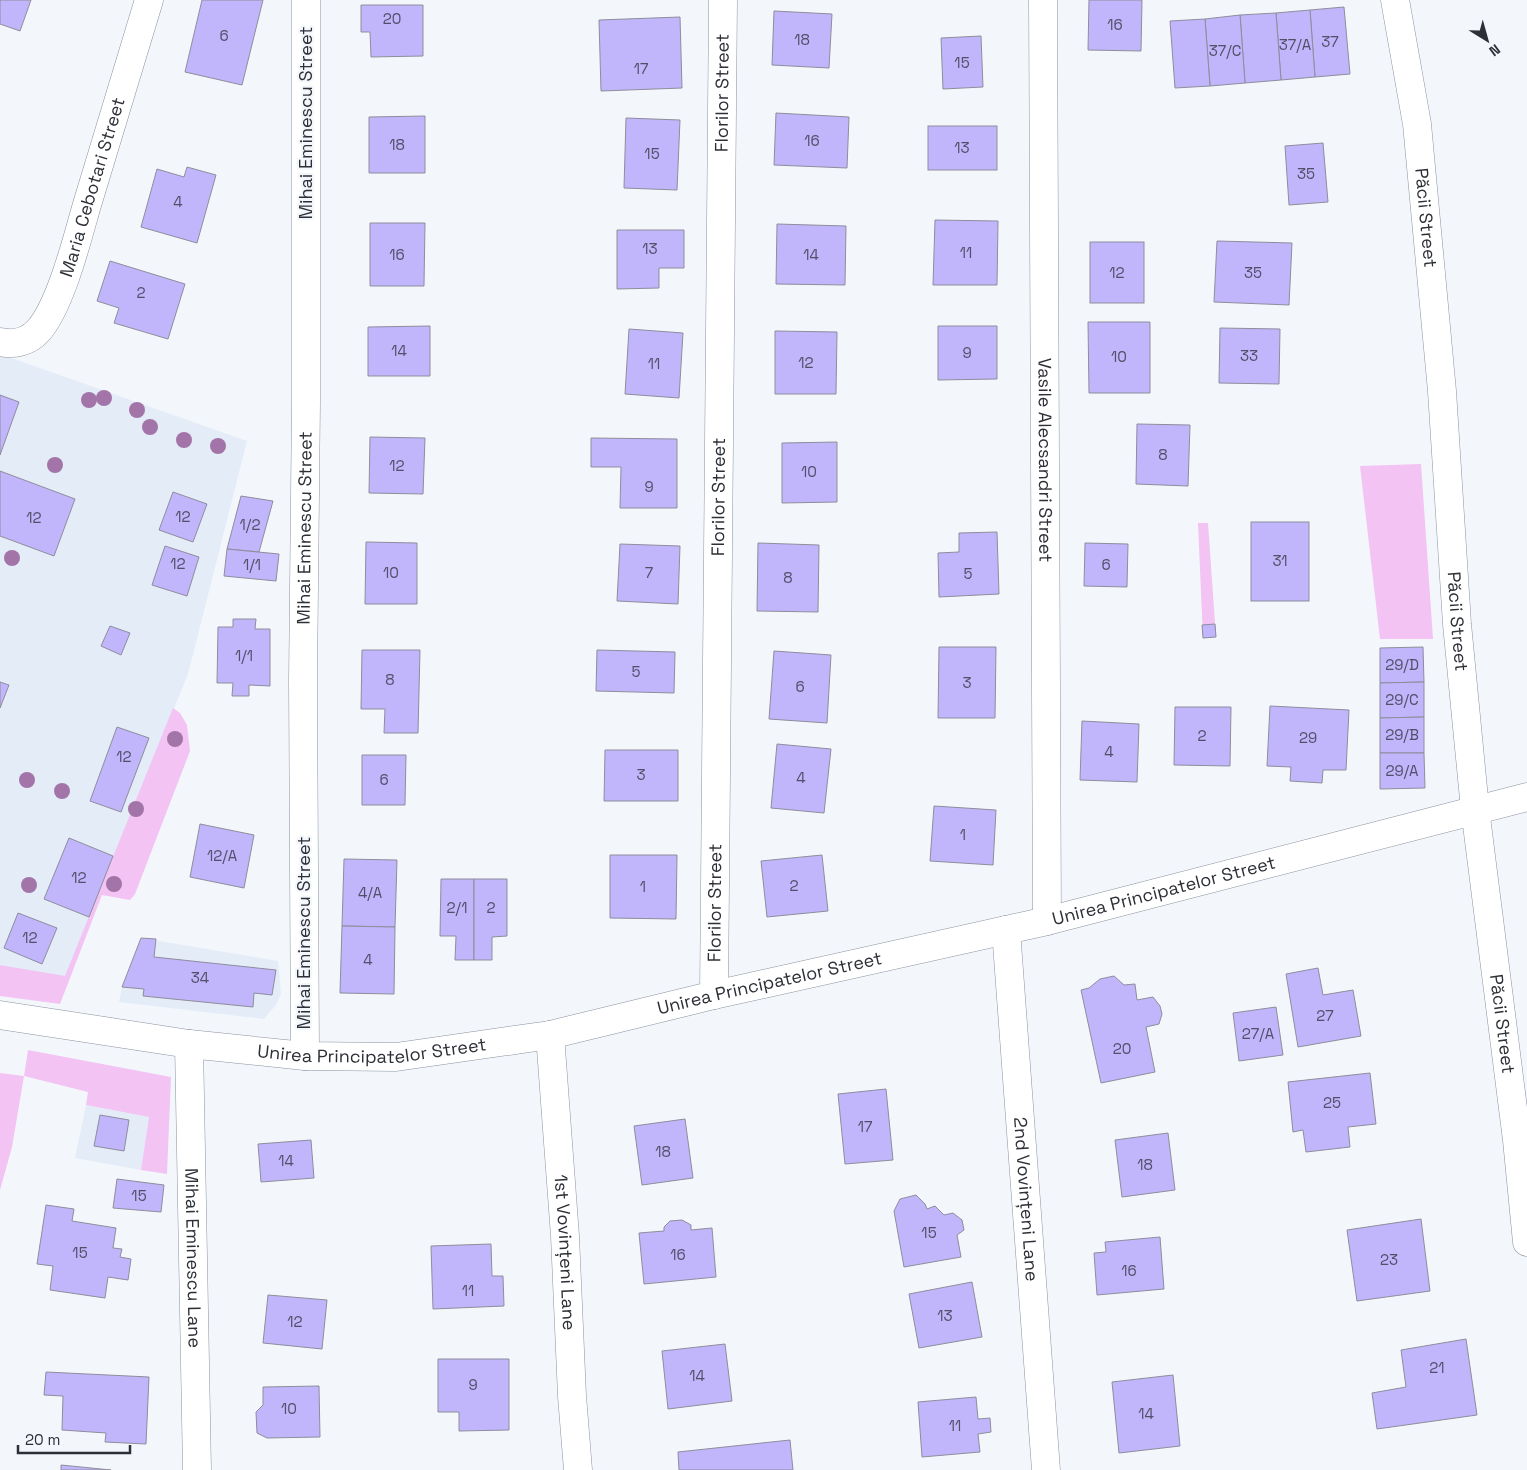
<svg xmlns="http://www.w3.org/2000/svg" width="1527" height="1470" font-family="'Space Grotesk',sans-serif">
  <rect width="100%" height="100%" fill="#f3f7fc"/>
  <g fill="#e4ecf8">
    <polygon points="0,354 247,441 188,674 65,977 0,965"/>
    <polygon points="141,938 278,961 281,994 276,1005 264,1019 119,1002 122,987"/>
    <polygon points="86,1105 149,1117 141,1170 75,1158"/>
  </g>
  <g fill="#f2c3f3">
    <polygon points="1421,464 1433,639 1380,639 1360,466"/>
    <polygon points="1198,523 1208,523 1216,637 1203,638"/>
    <polygon points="173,708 180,713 187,725 190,751 135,894 130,900 102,895 60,1004 0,996 0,965 65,976"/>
    <polygon points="28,1050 171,1077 167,1174 141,1170 149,1117 86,1105 88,1092 24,1076 12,1147 0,1190 0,1073 24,1076"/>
  </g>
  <g fill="#c1b5fc" stroke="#8e8d9b">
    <polygon points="0,0 31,0 20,31 0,24"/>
    <polygon points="202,0 263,0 242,85 185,72"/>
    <polygon points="1089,0 1142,0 1141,51 1088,50"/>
    <polygon points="361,5 423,5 423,56 371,57 370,32 361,32"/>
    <polygon points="1344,7 1350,74 1315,77 1310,10"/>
    <polygon points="1310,10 1315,77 1281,80 1276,13"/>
    <polygon points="774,11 832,14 829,68 772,65"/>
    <polygon points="1276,13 1281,80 1245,83 1240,15"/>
    <polygon points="1240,15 1245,83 1210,86 1205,19"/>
    <polygon points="680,17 682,88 601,91 599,20"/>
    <polygon points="1205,19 1210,86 1175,88 1170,21"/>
    <polygon points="981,36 983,87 943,89 941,38"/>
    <polygon points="776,113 849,117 847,168 774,165"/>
    <polygon points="425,116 425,173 369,173 369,117"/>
    <polygon points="626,118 680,120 677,190 624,188"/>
    <rect x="928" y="126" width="69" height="44"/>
    <polygon points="1323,143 1328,202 1289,205 1285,146"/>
    <polygon points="187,167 216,175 197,243 141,227 157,169 184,177"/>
    <polygon points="935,220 998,221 997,285 933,285"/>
    <polygon points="370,223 425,223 424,286 370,286"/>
    <polygon points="777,224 846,226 845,285 776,284"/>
    <polygon points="617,230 684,230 684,268 659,268 659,288 617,289"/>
    <polygon points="1217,241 1292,243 1289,305 1214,302"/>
    <rect x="1090" y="242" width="54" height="61"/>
    <polygon points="110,261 185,284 168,339 114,323 119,308 97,301"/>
    <polygon points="1088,322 1150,322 1150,393 1089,393"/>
    <polygon points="430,326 430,376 368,376 368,327"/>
    <polygon points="938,326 997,326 997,379 938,380"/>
    <polygon points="1220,328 1280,329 1279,384 1219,383"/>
    <polygon points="629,329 683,333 679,398 625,394"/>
    <polygon points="775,331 837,332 836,394 775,394"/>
    <polygon points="0,395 19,402 0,455"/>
    <polygon points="1137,424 1190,425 1188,486 1136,484"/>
    <polygon points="370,437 425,438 423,494 369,493"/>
    <polygon points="591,438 677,439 677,508 620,508 621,467 591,467"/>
    <polygon points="837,442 837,502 782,503 782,443"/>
    <polygon points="0,471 75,499 54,556 0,536"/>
    <polygon points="173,492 207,504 193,542 159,530"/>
    <polygon points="241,496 273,501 259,552 227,549"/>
    <rect x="1251" y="522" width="58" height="79"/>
    <polygon points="997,532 999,594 939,597 938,553 959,552 959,533"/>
    <polygon points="366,542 417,543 417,604 365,604"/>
    <polygon points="758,543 819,545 818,612 757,611"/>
    <polygon points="1085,543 1128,544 1127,587 1084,586"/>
    <polygon points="620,544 680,546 678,604 617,601"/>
    <polygon points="165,546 199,557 187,596 152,585"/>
    <polygon points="227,549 279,554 276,581 224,576"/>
    <polygon points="233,619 256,619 255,629 270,629 270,686 249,685 249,696 232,696 233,683 217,683 218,627 233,627"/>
    <polygon points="1215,624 1216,637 1203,638 1202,625"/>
    <polygon points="110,626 130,633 121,655 101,646"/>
    <polygon points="939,647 996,647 995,718 938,718"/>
    <polygon points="1423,647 1424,682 1380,683 1380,648"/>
    <polygon points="362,650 420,650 418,733 384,733 385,709 361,709"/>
    <polygon points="597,650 675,652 674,693 596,691"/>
    <polygon points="774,651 831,655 827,723 769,719"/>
    <polygon points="0,682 9,685 0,708"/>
    <polygon points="1424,682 1424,717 1380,718 1380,683"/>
    <polygon points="1270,706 1349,710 1346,770 1323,770 1322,783 1290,781 1291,767 1267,766"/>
    <polygon points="1175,707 1231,707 1230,766 1174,765"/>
    <polygon points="1424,717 1424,753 1380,753 1380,718"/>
    <polygon points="1082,721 1139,724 1137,782 1080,780"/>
    <polygon points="117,727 149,738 121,812 90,801"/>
    <polygon points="777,744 831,749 824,813 771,808"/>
    <polygon points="605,750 678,750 678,801 604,801"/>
    <polygon points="1380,753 1424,753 1425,788 1380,789"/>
    <polygon points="362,755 406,755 405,805 362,805"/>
    <polygon points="934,806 996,810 993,865 930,861"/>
    <polygon points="200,824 254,835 244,888 190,877"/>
    <polygon points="69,838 113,856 89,917 44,899"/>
    <polygon points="610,855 677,855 676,919 610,918"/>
    <polygon points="822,855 828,911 767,917 761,861"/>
    <polygon points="344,859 397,860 395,927 342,926"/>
    <polygon points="441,879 474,879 474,960 455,960 456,936 440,936"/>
    <polygon points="474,879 507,879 507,936 492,937 492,960 474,960"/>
    <polygon points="18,913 57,928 42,964 4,948"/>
    <polygon points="342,926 395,927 394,994 340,993"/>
    <polygon points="141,938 156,939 154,957 276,970 272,995 254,993 253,1007 143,996 144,989 122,987"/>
    <polygon points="1318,968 1323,995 1353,990 1361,1036 1298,1047 1286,974"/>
    <polygon points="1114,976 1124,985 1135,984 1137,1000 1153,997 1160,1006 1162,1014 1159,1024 1146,1027 1155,1072 1101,1083 1081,990 1089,988 1100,979"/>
    <polygon points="1276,1007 1283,1055 1239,1061 1233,1013"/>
    <polygon points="1370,1073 1376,1124 1348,1127 1350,1147 1306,1152 1303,1130 1293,1132 1288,1082"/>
    <polygon points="886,1089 893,1160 845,1164 838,1094"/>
    <polygon points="100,1115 129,1120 124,1151 94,1146"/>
    <polygon points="685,1119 693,1178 642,1185 634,1126"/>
    <polygon points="1168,1133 1175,1190 1122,1197 1115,1140"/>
    <polygon points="311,1140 314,1178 261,1182 258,1144"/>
    <polygon points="117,1179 164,1185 161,1212 113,1208"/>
    <polygon points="916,1195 925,1204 927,1209 935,1206 944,1215 953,1213 962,1220 964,1230 957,1235 961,1257 904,1267 894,1211 900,1199"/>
    <polygon points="46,1205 74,1209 72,1221 116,1228 113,1248 122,1249 120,1257 131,1259 128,1280 108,1277 105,1298 50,1290 53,1266 37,1264"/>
    <polygon points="1421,1219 1430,1291 1357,1301 1347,1230"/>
    <polygon points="682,1220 691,1225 691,1230 712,1228 716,1277 644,1284 639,1233 664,1231 664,1227 670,1221"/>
    <polygon points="1160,1237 1164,1289 1097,1295 1094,1253 1106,1252 1105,1242"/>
    <polygon points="491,1244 492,1276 503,1276 504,1306 433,1309 431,1246"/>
    <polygon points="972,1282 982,1337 919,1348 909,1294"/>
    <polygon points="268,1295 327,1300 322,1349 263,1343"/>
    <polygon points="1466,1339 1477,1415 1377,1429 1372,1393 1406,1387 1401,1350"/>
    <polygon points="725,1344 732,1401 668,1409 662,1351"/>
    <polygon points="438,1359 509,1359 509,1430 459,1431 459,1412 438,1412"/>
    <polygon points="46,1372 149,1377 146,1444 105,1442 106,1433 62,1430 63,1396 44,1395"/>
    <polygon points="1173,1375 1180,1446 1119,1453 1112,1382"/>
    <polygon points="319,1386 320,1437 267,1438 257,1433 256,1412 263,1405 263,1387"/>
    <polygon points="976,1397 978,1419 990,1418 991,1432 978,1434 980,1452 922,1457 918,1402"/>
    <polygon points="790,1440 793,1470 679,1470 678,1452"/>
    <polygon points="61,1465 111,1470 61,1470"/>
  </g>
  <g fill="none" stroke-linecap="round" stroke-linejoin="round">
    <g stroke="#8a939f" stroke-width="29">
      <g id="street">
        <path id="s1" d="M1043,0L1047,921"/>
        <path id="s2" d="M1395,0L1417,124L1442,391L1457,624L1475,809L1517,1140L1527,1242"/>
        <path id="s3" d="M0,342C14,345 28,342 38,331C60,307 77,240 86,208C107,138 128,69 149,0"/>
        <path id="s4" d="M1006,930L1046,1470"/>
        <path id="s5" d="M714,995L723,0"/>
        <path id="s6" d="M0,1015L189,1044L305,1056L396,1057L550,1035L714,995L1047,921L1527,797"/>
        <path id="s7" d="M550,1035L565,1236L572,1396L578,1470"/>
        <path id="s8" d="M189,1044L197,1470"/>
        <path id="s9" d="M305,1056L303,680L306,402V0"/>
      </g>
    </g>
    <use href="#street" stroke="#fff" stroke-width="28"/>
  </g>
  <g fill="#a274a8">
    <circle cx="104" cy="398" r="8"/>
    <circle cx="89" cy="400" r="8"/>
    <circle cx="137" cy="410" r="8"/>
    <circle cx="150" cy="427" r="8"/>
    <circle cx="184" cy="440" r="8"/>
    <circle cx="218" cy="446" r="8"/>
    <circle cx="55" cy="465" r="8"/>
    <circle cx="12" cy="558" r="8"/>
    <circle cx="175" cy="739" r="8"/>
    <circle cx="27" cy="780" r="8"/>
    <circle cx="62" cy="791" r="8"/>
    <circle cx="136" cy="809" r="8"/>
    <circle cx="114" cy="884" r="8"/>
    <circle cx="29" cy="885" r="8"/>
  </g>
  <g text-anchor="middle" stroke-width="4.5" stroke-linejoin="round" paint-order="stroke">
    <g font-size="15" fill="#515067">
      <text x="392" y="24">20</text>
      <text x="1115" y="30">16</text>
      <text x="224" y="41">6</text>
      <text x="802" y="45">18</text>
      <text x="1330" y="47">37</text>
      <text x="1295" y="50">37/A</text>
      <text x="1225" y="56">37/C</text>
      <text x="962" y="68">15</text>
      <text x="641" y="74">17</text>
      <text x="812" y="146">16</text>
      <text x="397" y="150">18</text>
      <text x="962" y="153">13</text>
      <text x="652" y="159">15</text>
      <text x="1306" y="179">35</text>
      <text x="178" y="207">4</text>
      <text x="650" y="254">13</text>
      <text x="966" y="258">11</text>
      <text x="397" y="260">16</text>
      <text x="811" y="260">14</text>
      <text x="1117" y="278">12</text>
      <text x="1253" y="278">35</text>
      <text x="141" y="298">2</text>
      <text x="399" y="356">14</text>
      <text x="967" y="358">9</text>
      <text x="1249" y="361">33</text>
      <text x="1119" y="362">10</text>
      <text x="806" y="368">12</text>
      <text x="654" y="369">11</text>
      <text x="1163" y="460">8</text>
      <text x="397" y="471">12</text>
      <text x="809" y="477">10</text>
      <text x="649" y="492">9</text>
      <text x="183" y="522">12</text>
      <text x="34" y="523">12</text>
      <text x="250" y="530">1/2</text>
      <text x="1280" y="566">31</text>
      <text x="178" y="569">12</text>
      <text x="252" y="570">1/1</text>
      <text x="1106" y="570">6</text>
      <text x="391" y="578">10</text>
      <text x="649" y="578">7</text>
      <text x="968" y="579">5</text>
      <text x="788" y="583">8</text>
      <text x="244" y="661">1/1</text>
      <text x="1402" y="670">29/D</text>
      <text x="636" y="677">5</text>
      <text x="390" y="685">8</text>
      <text x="967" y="688">3</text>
      <text x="800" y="692">6</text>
      <text x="1402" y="705">29/C</text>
      <text x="1402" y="740">29/B</text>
      <text x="1202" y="741">2</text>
      <text x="1308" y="743">29</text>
      <text x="1109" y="757">4</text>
      <text x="124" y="762">12</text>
      <text x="1402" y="776">29/A</text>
      <text x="641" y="780">3</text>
      <text x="801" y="783">4</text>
      <text x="384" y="785">6</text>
      <text x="963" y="840">1</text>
      <text x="222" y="861">12/A</text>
      <text x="79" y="883">12</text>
      <text x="794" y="891">2</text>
      <text x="643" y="892">1</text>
      <text x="370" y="898">4/A</text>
      <text x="457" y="913">2/1</text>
      <text x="491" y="913">2</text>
      <text x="30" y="943">12</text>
      <text x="368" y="965">4</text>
      <text x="200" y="983">34</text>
      <text x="1325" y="1021">27</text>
      <text x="1258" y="1039">27/A</text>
      <text x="1122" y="1054">20</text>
      <text x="1332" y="1108">25</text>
      <text x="865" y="1132">17</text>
      <text x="663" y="1157">18</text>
      <text x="286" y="1166">14</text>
      <text x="1145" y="1170">18</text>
      <text x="139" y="1201">15</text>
      <text x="929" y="1238">15</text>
      <text x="80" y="1258">15</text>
      <text x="678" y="1260">16</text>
      <text x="1389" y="1265">23</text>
      <text x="1129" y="1276">16</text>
      <text x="468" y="1296">11</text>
      <text x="945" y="1321">13</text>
      <text x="295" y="1327">12</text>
      <text x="1437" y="1373">21</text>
      <text x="697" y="1381">14</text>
      <text x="473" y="1390">9</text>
      <text x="289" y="1414">10</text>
      <text x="1146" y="1419">14</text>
      <text x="955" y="1431">11</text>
    </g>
    <g font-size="18" fill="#2c2f35" stroke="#f3f7fc">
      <text dy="6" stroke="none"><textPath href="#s5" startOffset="902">Florilor Street</textPath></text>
      <text transform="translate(306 123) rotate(-90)" y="6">Mihai Eminescu Street</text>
      <text dy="6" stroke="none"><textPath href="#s3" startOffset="196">Maria Cebotari Street</textPath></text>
      <text dy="6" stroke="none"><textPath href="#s2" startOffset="220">Păcii Street</textPath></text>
      <text dy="6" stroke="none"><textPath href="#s1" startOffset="460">Vasile Alecsandri Street</textPath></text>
      <text dy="6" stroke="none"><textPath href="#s5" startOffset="498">Florilor Street</textPath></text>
      <text dy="6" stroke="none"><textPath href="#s9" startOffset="528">Mihai Eminescu Street</textPath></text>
      <text dy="6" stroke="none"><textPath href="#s2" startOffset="625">Păcii Street</textPath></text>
      <text dy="6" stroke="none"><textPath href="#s6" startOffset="1185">Unirea Principatelor Street</textPath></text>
      <text dy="6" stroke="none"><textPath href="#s5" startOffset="92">Florilor Street</textPath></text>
      <text transform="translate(304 933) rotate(-90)" y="6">Mihai Eminescu Street</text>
      <text dy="6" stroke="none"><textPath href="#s6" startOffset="780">Unirea Principatelor Street</textPath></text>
      <text dy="6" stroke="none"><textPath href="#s2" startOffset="1030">Păcii Street</textPath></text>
      <text dy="6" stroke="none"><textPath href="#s6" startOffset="375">Unirea Principatelor Street</textPath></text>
      <text dy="6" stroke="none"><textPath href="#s4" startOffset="270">2nd Vovințeni Lane</textPath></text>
      <text dy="6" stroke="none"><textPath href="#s7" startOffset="218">1st Vovințeni Lane</textPath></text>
      <text dy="6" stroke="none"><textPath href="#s8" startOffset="214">Mihai Eminescu Lane</textPath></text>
    </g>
  </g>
  <g transform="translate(1487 40) rotate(143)" stroke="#f3f7fc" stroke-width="4" paint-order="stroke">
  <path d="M0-4L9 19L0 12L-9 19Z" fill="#2c2f35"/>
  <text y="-8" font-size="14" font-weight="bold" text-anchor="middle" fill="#2c2f35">N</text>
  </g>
  <path d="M18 1445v8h112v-8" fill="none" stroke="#2c2f35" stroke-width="2.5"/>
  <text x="25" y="1445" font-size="15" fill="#2c2f35" stroke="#f3f7fc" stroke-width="4" paint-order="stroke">20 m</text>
</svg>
